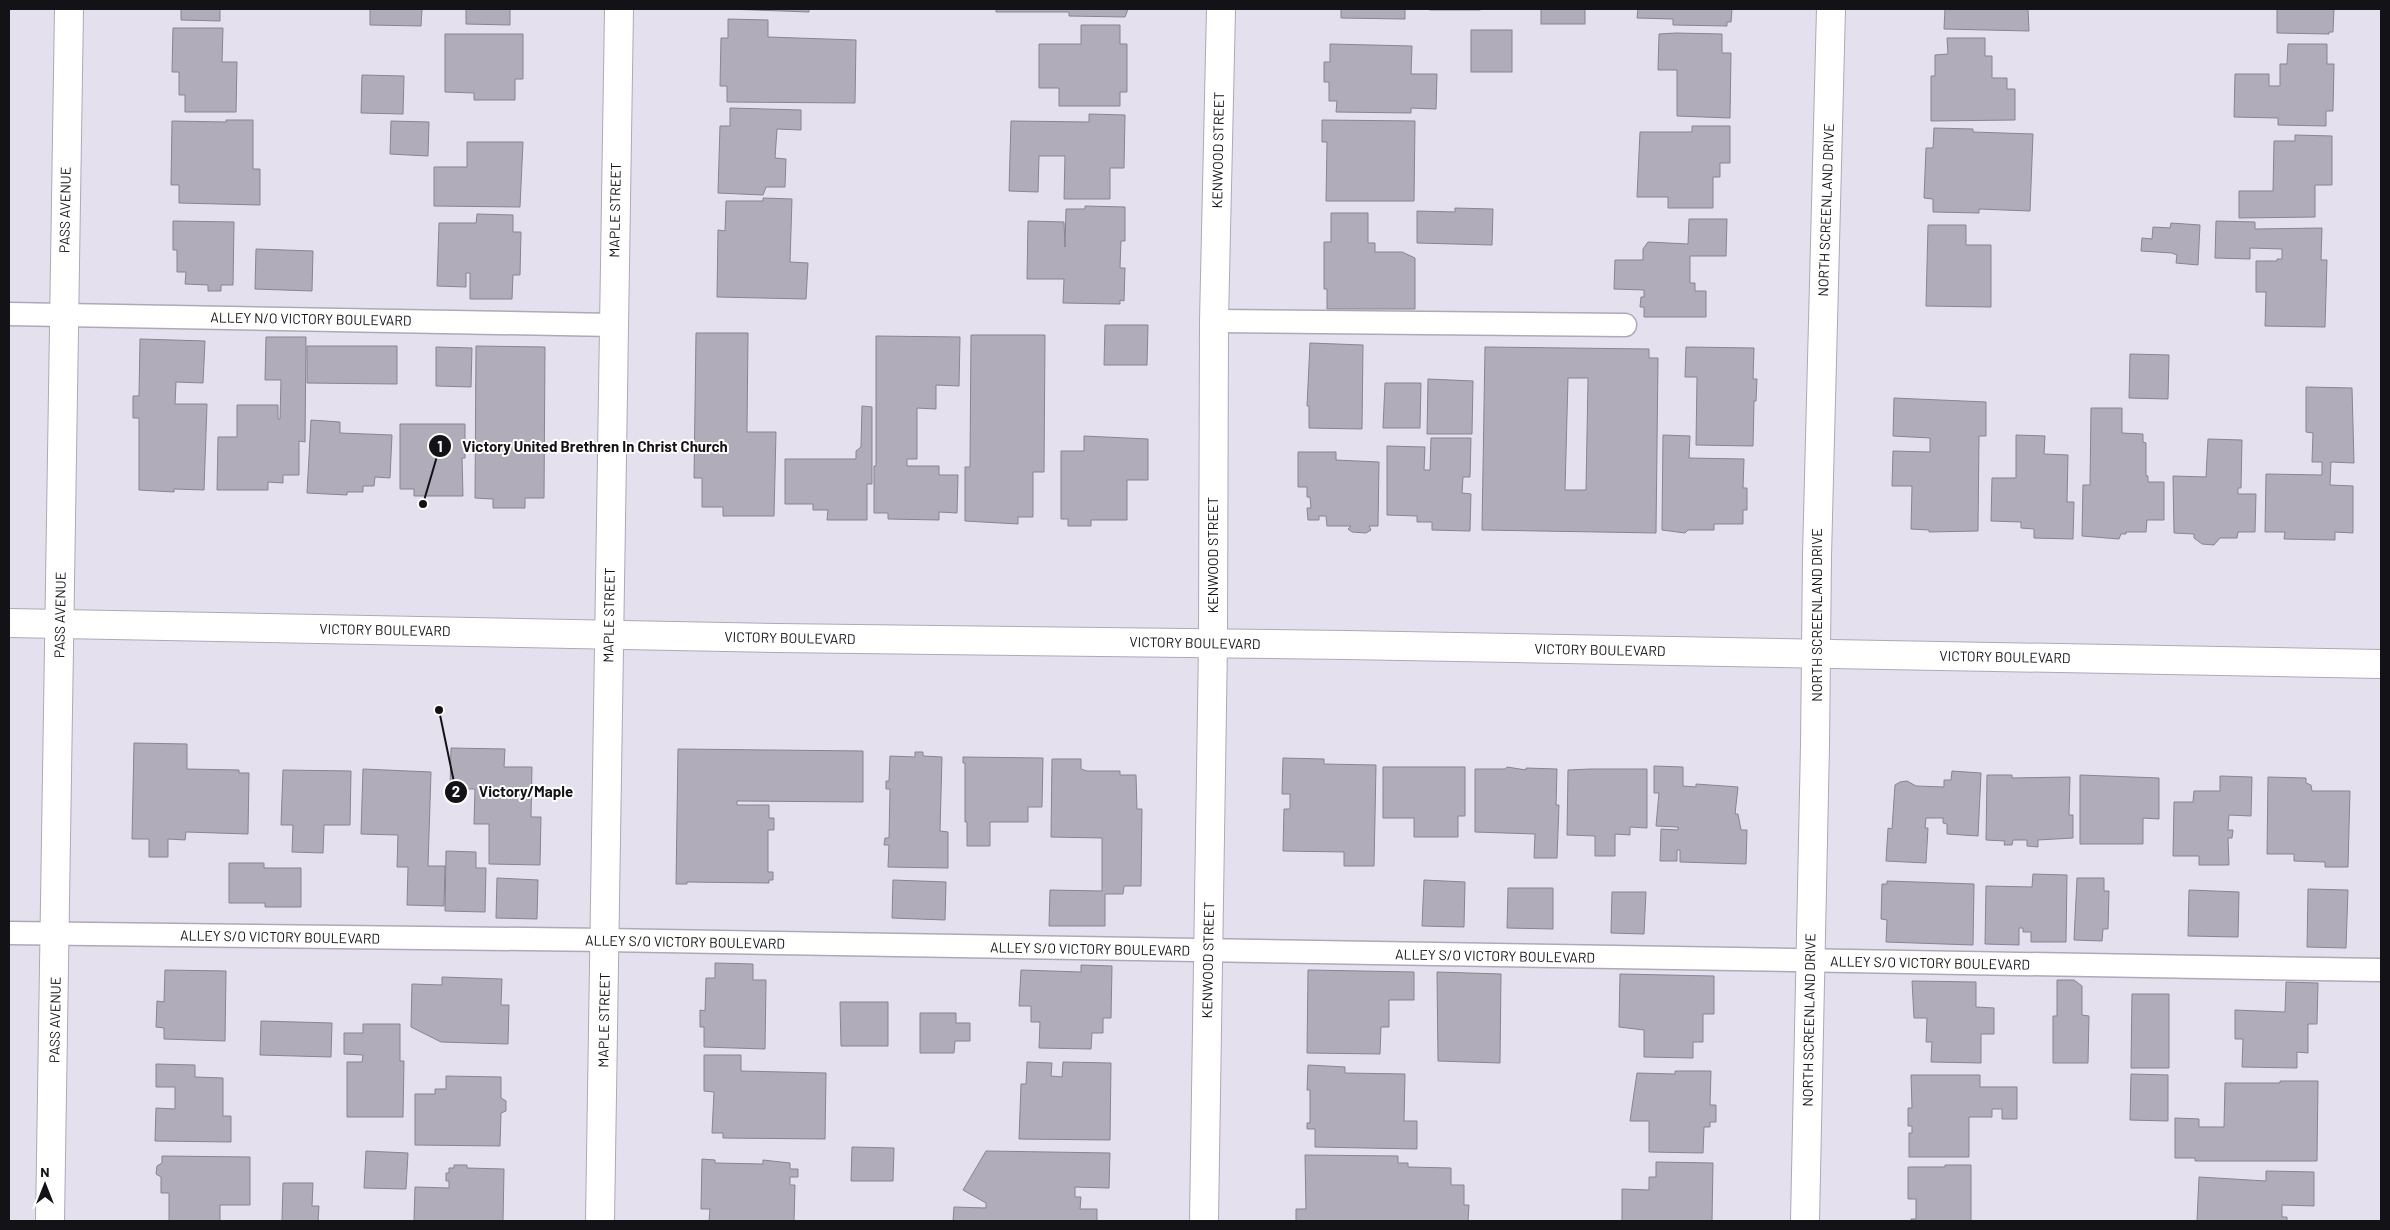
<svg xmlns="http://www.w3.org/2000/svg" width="2390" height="1230" font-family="Barlow,sans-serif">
  <rect width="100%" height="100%" fill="#e5e0ee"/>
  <g fill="#b1acba" stroke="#888491" fill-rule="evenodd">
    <polygon points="181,9 220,9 220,21 181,20"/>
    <polygon points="370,9 422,9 421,26 370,25"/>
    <polygon points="466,9 510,9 510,25 466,24"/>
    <polygon points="726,9 809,9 809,12"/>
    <polygon points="996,9 1128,9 1125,17 1069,16 1069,12 996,12"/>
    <polygon points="1341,9 1405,9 1405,19 1341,18"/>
    <rect x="1430" y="9" width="50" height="1"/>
    <rect x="1541" y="9" width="44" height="15"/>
    <polygon points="1638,9 1732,9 1731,22 1727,22 1727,26 1673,25 1673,19 1637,18"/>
    <polygon points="1945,9 2028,9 2029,31 1944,29"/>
    <polygon points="2277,9 2334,9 2333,32 2329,32 2329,34 2277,33"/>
    <polygon points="728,19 768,20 768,37 856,40 855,103 727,102 727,86 720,86 721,38 728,38"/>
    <polygon points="1081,25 1120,25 1120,44 1127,44 1127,92 1120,92 1120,106 1059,106 1059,88 1039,88 1039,44 1081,44"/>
    <polygon points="173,28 223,28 222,62 237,62 236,112 185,112 185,95 179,95 179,72 172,72"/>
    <rect x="1471" y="30" width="41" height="42"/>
    <polygon points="1676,33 1722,34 1722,53 1731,53 1730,118 1677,116 1677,70 1658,70 1659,34"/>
    <polygon points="445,34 523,34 523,79 515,79 515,100 474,100 474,93 445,92"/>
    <polygon points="1947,38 1985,38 1985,56 1992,56 1992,78 2007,78 2007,89 2015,89 2015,120 1931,121 1931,76 1935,76 1935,55 1948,54"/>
    <polygon points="1330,44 1412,46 1411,74 1437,74 1436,109 1411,108 1411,113 1336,112 1337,101 1329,101 1329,82 1324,82 1324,62 1330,62"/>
    <polygon points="2288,44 2327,44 2327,64 2334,64 2333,111 2326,111 2326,126 2278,125 2278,118 2234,117 2235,74 2269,74 2269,86 2280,86 2280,64 2287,64"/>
    <polygon points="362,75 404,76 403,114 361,113"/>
    <polygon points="730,108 801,110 801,130 777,129 775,158 786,159 785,187 766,187 763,195 718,193 720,126 730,126"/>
    <polygon points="1089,114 1125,115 1124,168 1110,168 1110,199 1064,199 1065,156 1039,156 1038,192 1009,191 1011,121 1089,122"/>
    <polygon points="226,120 253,120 253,169 260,169 260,205 179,203 179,185 171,185 172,121 226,122"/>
    <polygon points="1322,120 1415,121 1414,201 1326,201 1327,142 1322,142"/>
    <polygon points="391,121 429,122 428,156 390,154"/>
    <polygon points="1692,126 1730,126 1730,163 1720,163 1720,177 1713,177 1713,208 1668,208 1668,197 1637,197 1640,132 1692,132"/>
    <polygon points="1934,128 1973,129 1973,132 2033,134 2030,211 1979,209 1979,213 1933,212 1933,199 1924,198 1926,148 1933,148"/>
    <polygon points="2295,135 2332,136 2332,185 2315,185 2315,217 2239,218 2239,191 2273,191 2274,141 2295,141"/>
    <polygon points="467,142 523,142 520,207 434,206 434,167 467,167"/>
    <polygon points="763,198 792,199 790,262 808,263 806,299 717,297 718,230 725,231 726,201 763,201"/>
    <polygon points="1085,206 1125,207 1125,241 1121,241 1120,268 1125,268 1124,301 1120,300 1120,304 1063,303 1064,279 1027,279 1028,221 1064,222 1065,247 1066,209 1085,209"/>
    <polygon points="1455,208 1493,209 1492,245 1417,243 1417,211 1455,212"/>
    <polygon points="1331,213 1368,213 1368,243 1375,243 1375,252 1402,252 1415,258 1415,309 1327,309 1327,289 1324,289 1324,242 1331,242"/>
    <polygon points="477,214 513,215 513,232 521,232 520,275 513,275 512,299 470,299 470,273 466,273 466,287 437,286 439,223 476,223"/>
    <polygon points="1689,219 1727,219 1726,256 1690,256 1690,283 1695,283 1695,291 1706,291 1706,317 1644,317 1644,307 1640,307 1641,297 1644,297 1644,290 1614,289 1615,260 1643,260 1643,249 1648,242 1688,244"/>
    <polygon points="173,221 234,222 233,285 221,285 221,291 208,291 208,285 185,284 186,272 177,272 177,250 173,250"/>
    <polygon points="2216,221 2255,222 2255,229 2322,228 2321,260 2327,260 2325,327 2265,326 2266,292 2256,292 2256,261 2277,261 2277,259 2282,259 2282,249 2250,248 2250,259 2215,258"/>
    <polygon points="2171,223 2200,225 2198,265 2176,263 2177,255 2172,253 2141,251 2142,238 2152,239 2153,227 2170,228"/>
    <polygon points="1928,225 1966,225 1966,245 1991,245 1991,307 1926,306"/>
    <polygon points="256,249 313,251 312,291 255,289"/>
    <polygon points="1105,325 1148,325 1147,365 1104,365"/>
    <polygon points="696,333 748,333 747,432 776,432 774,516 723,516 723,507 702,507 702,478 694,478"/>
    <polygon points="971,335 1045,335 1044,472 1033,472 1033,517 1018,517 1018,524 965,521 965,467 970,467"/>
    <polygon points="876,336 960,337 959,386 936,385 936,409 917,408 917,459 907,459 907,466 939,466 939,475 958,475 957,513 939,512 939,520 888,519 888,513 874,513 874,466 876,466"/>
    <polygon points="266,337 306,337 305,442 299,441 299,475 283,475 283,483 268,482 268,490 217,490 218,437 237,437 237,405 278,405 278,419 280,419 281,380 265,380"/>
    <polygon points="140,339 205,341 203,383 176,382 175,404 207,404 204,490 174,489 174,492 139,490 139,418 133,418 133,396 139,396"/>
    <polygon points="1310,343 1363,345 1362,429 1309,428 1309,406 1307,406"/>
    <polygon points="307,346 397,346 397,384 307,383"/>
    <polygon points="476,346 545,347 544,498 525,498 525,508 493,508 493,499 475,498"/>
    <polygon points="436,347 472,348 471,387 436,386"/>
    <path d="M1485,347L1649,349V358H1658L1656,533L1482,530ZM1568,378H1588L1586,490H1565Z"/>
    <polygon points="1686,347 1754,348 1753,379 1757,379 1756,401 1754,401 1753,446 1696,445 1697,377 1685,377"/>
    <polygon points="2130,354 2169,355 2168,399 2129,398"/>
    <polygon points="1428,379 1473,381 1472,434 1427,434"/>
    <polygon points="1385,383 1421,383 1420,428 1383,428"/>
    <polygon points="2306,387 2352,388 2354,463 2331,462 2330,485 2353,486 2353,533 2335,532 2335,540 2284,539 2285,532 2265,532 2266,474 2322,475 2322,462 2312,462 2313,433 2306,432"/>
    <polygon points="1894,398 1986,402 1986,436 1979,436 1978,531 1929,532 1929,530 1911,529 1912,486 1892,486 1893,451 1930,452 1930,438 1893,436"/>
    <polygon points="862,406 872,407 872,484 867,484 867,520 827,520 828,510 813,510 813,504 785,504 785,459 856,459 856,451 861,447"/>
    <polygon points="2091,408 2122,408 2122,433 2143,434 2143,442 2146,443 2146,476 2148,476 2148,482 2164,482 2164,520 2147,520 2146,532 2126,532 2126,534 2121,534 2119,539 2082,536 2083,485 2090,485"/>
    <polygon points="311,420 340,422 340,433 392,435 390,478 375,477 374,486 363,486 363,492 347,492 347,495 307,493"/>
    <polygon points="400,424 465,424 465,458 462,458 463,496 414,496 414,489 400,489"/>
    <polygon points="1663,435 1690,436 1689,458 1744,459 1743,488 1747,488 1747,510 1743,510 1743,524 1714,524 1714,530 1688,530 1685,533 1662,530"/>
    <polygon points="2016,435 2045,436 2044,454 2068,455 2067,502 2074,502 2073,539 2034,538 2034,529 2021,528 2021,522 1991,521 1992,478 2016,478"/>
    <polygon points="1084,436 1148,439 1148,480 1127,480 1127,520 1091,520 1091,526 1068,526 1068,519 1061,519 1061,451 1084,451"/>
    <polygon points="1431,438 1471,438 1470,477 1463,477 1462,493 1471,494 1470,531 1432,530 1432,522 1417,522 1417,516 1387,515 1387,446 1425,447 1424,470 1430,470"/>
    <polygon points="2208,439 2242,440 2241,488 2238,488 2238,494 2256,494 2255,532 2238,532 2237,538 2220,538 2214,545 2202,544 2194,538 2194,534 2174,533 2173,476 2206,477"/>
    <polygon points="1298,452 1336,452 1336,460 1379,462 1378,526 1369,526 1371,530 1366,533 1352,532 1348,529 1351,526 1327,526 1326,516 1319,516 1319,520 1308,520 1307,508 1311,508 1310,497 1307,497 1307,487 1298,487"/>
    <polygon points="134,743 187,744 187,769 239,770 239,773 249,773 248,834 186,832 185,840 168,839 168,857 149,857 149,839 132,839"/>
    <polygon points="451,748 505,749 504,767 532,767 531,817 541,817 540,865 489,864 489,824 474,824 475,789 450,789"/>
    <polygon points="678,749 863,751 863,802 737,801 737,805 769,805 769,818 774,818 774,830 768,830 768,872 773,872 773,880 769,880 769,883 687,882 687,884 676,884"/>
    <polygon points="915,752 923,752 923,756 942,757 940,831 948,832 948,868 888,867 889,845 884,845 885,838 889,838 890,789 886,789 886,781 889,781 890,756 915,757"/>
    <polygon points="963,757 1043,758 1042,807 1028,807 1028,822 990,822 990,846 967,846 967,822 965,822 965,763 963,763"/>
    <polygon points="1283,758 1324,759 1324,764 1376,765 1374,866 1344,866 1344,852 1283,851 1284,809 1290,809 1290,794 1282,794"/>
    <polygon points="1052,759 1081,759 1081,769 1087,771 1120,771 1120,775 1136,775 1137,809 1142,809 1141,886 1124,886 1123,894 1105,894 1105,926 1049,926 1050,890 1102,891 1102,838 1051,837"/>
    <polygon points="1654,766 1683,767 1683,786 1696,787 1696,784 1738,787 1735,814 1738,814 1741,830 1747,830 1746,864 1680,862 1680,850 1677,850 1677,861 1660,861 1661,829 1678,830 1678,827 1656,826 1659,793 1654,793"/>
    <polygon points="1383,767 1465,767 1465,816 1458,816 1458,837 1414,837 1414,818 1383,818"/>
    <polygon points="1507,767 1526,770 1526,768 1557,769 1556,805 1559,805 1557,858 1534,858 1535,834 1475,832 1475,769 1505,769"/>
    <polygon points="363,769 431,772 428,866 445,866 444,906 407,905 408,867 397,867 398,835 361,834"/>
    <polygon points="1590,769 1647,769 1647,828 1630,827 1630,835 1615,834 1615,856 1595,856 1595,836 1567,835 1568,770"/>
    <polygon points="283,770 351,771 350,825 324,825 323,853 292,852 293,825 281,825"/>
    <polygon points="1952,771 1981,773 1978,836 1947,834 1947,824 1943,823 1943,818 1926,818 1925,828 1928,828 1926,863 1886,861 1888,828 1892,829 1895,785 1900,782 1907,781 1916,786 1944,787 1944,780 1951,780"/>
    <polygon points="1987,775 2012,775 2012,778 2070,777 2069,815 2073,815 2073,838 2038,840 2038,847 2027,846 2027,840 2013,840 2012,845 2004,845 2005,841 1986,840"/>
    <polygon points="2080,775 2159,778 2159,819 2143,818 2143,844 2080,844"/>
    <polygon points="2220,776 2252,777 2251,816 2229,815 2228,830 2233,830 2232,838 2228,838 2229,865 2199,865 2199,856 2173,856 2174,802 2193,802 2194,791 2220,791"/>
    <polygon points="2268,777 2306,778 2306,783 2311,785 2312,791 2350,791 2348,867 2325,867 2325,862 2294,861 2294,854 2267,854"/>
    <polygon points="446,851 476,852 476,868 486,868 485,912 445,911"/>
    <polygon points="229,863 264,863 264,868 301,868 301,907 265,907 265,903 229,903"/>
    <polygon points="2033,874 2067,875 2066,942 2031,942 2031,932 2023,932 2023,928 2019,928 2019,945 1985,944 1986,886 2032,887"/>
    <polygon points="497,878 538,880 537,919 496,918"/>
    <polygon points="2077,878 2104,878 2104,891 2109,891 2108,929 2103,929 2102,941 2074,940"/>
    <polygon points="893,880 946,882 945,920 892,918"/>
    <polygon points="1424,880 1465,882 1464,927 1422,926"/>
    <polygon points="1887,881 1974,884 1973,945 1886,942 1887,920 1881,919 1882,884 1887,884"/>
    <polygon points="1508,888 1553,888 1553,929 1507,928"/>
    <polygon points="2308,889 2348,890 2346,948 2307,947"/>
    <polygon points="2189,890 2239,892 2238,937 2188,936"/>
    <polygon points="1612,892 1646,892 1644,934 1611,933"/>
    <polygon points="715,963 753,964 753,980 766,980 765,1049 704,1047 704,1027 700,1027 700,1010 705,1011 706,978 715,978"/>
    <polygon points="1081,965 1112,966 1111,1018 1103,1018 1103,1033 1092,1033 1091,1049 1039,1048 1040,1022 1031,1022 1031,1006 1019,1006 1021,970 1081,972"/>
    <polygon points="165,970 226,971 225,1041 164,1039 164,1028 156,1027 157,1001 164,1002"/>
    <polygon points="1308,970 1414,972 1414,1000 1389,1000 1389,1027 1381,1027 1380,1054 1307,1053"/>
    <polygon points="1437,972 1501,974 1500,1063 1438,1061"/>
    <polygon points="1620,974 1714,976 1714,1014 1703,1014 1703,1042 1693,1042 1693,1058 1644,1057 1644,1030 1619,1027"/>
    <polygon points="442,977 502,979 501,1005 509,1005 508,1044 441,1042 411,1027 412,984 442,985"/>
    <polygon points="2057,980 2074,980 2082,986 2082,1015 2089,1016 2088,1063 2053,1063 2053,1016 2057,1016"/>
    <polygon points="1912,981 1976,982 1976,1007 1994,1008 1994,1034 1981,1034 1981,1063 1931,1062 1932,1042 1926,1042 1927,1018 1914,1018"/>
    <polygon points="2286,982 2318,983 2317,1024 2308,1024 2308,1053 2297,1052 2297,1068 2242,1067 2243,1039 2235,1039 2235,1010 2285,1012"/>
    <polygon points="2132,994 2169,994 2169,1068 2131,1068"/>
    <polygon points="840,1002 888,1002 888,1046 841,1046"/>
    <polygon points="920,1013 956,1013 956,1023 970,1023 970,1041 955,1041 954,1053 920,1053"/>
    <polygon points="261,1021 332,1023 331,1057 260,1055"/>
    <polygon points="363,1024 400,1024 400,1061 404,1061 403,1117 347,1117 347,1062 362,1062 363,1055 344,1054 344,1033 363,1033"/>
    <polygon points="704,1055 741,1055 741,1071 826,1073 825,1139 723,1138 723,1133 712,1133 714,1092 704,1091"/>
    <polygon points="1027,1062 1052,1063 1051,1076 1062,1077 1063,1062 1111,1063 1110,1140 1019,1139 1021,1084 1026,1084"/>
    <polygon points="156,1064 195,1065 195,1077 223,1078 223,1116 231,1116 231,1142 155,1141 156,1108 175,1109 175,1087 156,1087"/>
    <polygon points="1308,1065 1345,1067 1345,1073 1405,1074 1404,1121 1417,1121 1417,1149 1315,1147 1315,1129 1307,1129 1307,1123 1310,1123 1310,1090 1307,1090"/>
    <polygon points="1675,1071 1711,1071 1710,1105 1716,1105 1716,1122 1710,1122 1710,1127 1704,1127 1703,1153 1649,1152 1649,1121 1630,1121 1637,1073 1675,1074"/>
    <polygon points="2131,1074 2168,1075 2168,1121 2130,1120"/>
    <polygon points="1911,1075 1980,1075 1980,1087 2017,1087 2017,1119 2002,1119 2002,1109 1992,1109 1992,1117 1969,1117 1969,1157 1909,1157 1909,1133 1912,1133 1912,1126 1908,1126 1908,1108 1912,1108"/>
    <polygon points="446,1076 501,1077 501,1098 506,1101 506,1111 501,1113 500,1146 415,1145 415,1094 435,1094 435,1089 446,1089"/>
    <polygon points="2280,1081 2318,1081 2317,1161 2195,1161 2195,1158 2175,1158 2175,1118 2199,1119 2199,1127 2224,1127 2225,1083 2280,1083"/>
    <polygon points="852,1147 894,1148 893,1181 851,1181"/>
    <polygon points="366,1151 408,1153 406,1189 364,1188"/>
    <polygon points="986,1151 1110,1153 1109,1188 1075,1187 1075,1197 1081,1197 1080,1209 1097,1209 1097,1221 953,1221 954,1207 986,1208 986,1203 963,1190"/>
    <polygon points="1305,1155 1398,1156 1398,1163 1408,1163 1408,1167 1451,1168 1451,1185 1464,1185 1464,1205 1469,1205 1468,1221 1296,1221 1296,1209 1306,1209"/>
    <polygon points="162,1156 250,1157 250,1205 220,1205 220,1221 169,1221 169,1193 161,1193 161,1177 156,1174 157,1166 162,1163"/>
    <polygon points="702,1159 715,1160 715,1163 763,1164 763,1160 790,1163 790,1169 798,1169 798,1177 790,1177 790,1185 795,1185 794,1221 709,1221 710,1209 701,1209"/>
    <polygon points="1656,1162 1713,1163 1712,1221 1622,1221 1622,1189 1649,1190 1649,1177 1656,1177"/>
    <polygon points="454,1165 467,1165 467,1168 504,1169 503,1221 414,1221 415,1187 449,1188 449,1181 446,1181 446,1173 449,1173 449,1168 454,1168"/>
    <polygon points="1945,1165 1971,1165 1971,1221 1911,1221 1911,1219 1916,1219 1916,1199 1908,1199 1908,1167 1945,1167"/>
    <polygon points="2266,1171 2314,1172 2314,1206 2282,1205 2282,1217 2287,1217 2287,1221 2197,1221 2199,1177 2266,1181"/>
    <polygon points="283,1183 313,1183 312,1206 319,1206 318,1221 282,1221"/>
  </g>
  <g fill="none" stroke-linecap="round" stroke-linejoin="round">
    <g stroke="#ada9b6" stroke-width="25">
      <g id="service">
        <polyline points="9,314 613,325"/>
        <polyline points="1214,321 1625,325"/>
        <polyline points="9,933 605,940 2381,970"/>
      </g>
    </g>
    <g stroke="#ada9b6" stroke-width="30">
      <g id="minor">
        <path d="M50,1221C59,817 60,413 69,9"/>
        <polyline points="600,1221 619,9"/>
        <polyline points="1204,1221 1213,643 1214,321 1221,9"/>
        <polyline points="1805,1221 1815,745 1817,556 1831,9"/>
      </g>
    </g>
    <g stroke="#ada9b6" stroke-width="30">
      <polyline id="secondary" points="9,623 777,638 1346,645 2381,664"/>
    </g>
    <use href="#service" stroke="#fff" stroke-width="22"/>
    <use href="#minor" stroke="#fff" stroke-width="28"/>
    <use href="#secondary" stroke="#fff" stroke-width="28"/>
  </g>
  <g text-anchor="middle" stroke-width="4" stroke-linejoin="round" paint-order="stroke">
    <g font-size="14" fill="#131216" stroke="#fff">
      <text transform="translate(1218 150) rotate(-89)" y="5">KENWOOD STREET</text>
      <text transform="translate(65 210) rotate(-89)" y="5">PASS AVENUE</text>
      <text transform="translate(615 210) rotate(-89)" y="5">MAPLE STREET</text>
      <text transform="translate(1826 210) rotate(-88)" y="5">NORTH SCREENLAND DRIVE</text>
      <text transform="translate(311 319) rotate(1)" y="5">ALLEY N/O VICTORY BOULEVARD</text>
      <text transform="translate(1213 555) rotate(-90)" y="5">KENWOOD STREET</text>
      <text transform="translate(60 615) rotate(-89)" y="5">PASS AVENUE</text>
      <text transform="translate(609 615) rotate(-89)" y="5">MAPLE STREET</text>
      <text transform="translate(1817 615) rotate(-90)" y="5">NORTH SCREENLAND DRIVE</text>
      <text transform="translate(385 630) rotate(1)" y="5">VICTORY BOULEVARD</text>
      <text transform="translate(790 638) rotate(1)" y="5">VICTORY BOULEVARD</text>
      <text transform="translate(1195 643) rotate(1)" y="5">VICTORY BOULEVARD</text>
      <text transform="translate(1600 650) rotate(1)" y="5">VICTORY BOULEVARD</text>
      <text transform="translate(2005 657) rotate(1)" y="5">VICTORY BOULEVARD</text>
      <text transform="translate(280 937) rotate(1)" y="5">ALLEY S/O VICTORY BOULEVARD</text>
      <text transform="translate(685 942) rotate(1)" y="5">ALLEY S/O VICTORY BOULEVARD</text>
      <text transform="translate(1090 949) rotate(1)" y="5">ALLEY S/O VICTORY BOULEVARD</text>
      <text transform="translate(1495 956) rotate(1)" y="5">ALLEY S/O VICTORY BOULEVARD</text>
      <text transform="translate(1208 960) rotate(-89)" y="5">KENWOOD STREET</text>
      <text transform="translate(1930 963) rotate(1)" y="5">ALLEY S/O VICTORY BOULEVARD</text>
      <text transform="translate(55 1020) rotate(-89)" y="5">PASS AVENUE</text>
      <text transform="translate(604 1020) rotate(-89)" y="5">MAPLE STREET</text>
      <text transform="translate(1809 1020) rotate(-89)" y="5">NORTH SCREENLAND DRIVE</text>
    </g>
  </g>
  <path fill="none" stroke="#131216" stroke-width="2" d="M423 504L440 446M439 710L456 792"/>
  <g fill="#131216" stroke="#fff" stroke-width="2">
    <circle cx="423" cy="504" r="5"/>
    <circle cx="439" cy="710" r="5"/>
    <circle cx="440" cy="446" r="12"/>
    <circle cx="456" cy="792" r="12"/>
  </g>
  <g font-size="15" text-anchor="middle" font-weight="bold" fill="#fff">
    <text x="440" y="452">1</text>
    <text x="456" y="797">2</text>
  </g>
  <g font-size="15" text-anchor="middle" font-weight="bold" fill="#131216" stroke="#fff" stroke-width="4" stroke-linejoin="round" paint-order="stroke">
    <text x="595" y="452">Victory United Brethren In Christ Church</text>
    <text x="526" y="797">Victory/Maple</text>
  </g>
  <rect width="2390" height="1230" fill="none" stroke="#131216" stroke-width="20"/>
  <g transform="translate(45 1185)" stroke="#ffffff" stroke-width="4" paint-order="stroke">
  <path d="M0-4L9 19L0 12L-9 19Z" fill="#131216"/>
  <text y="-8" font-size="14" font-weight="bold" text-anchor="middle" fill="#131216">N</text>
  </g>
</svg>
